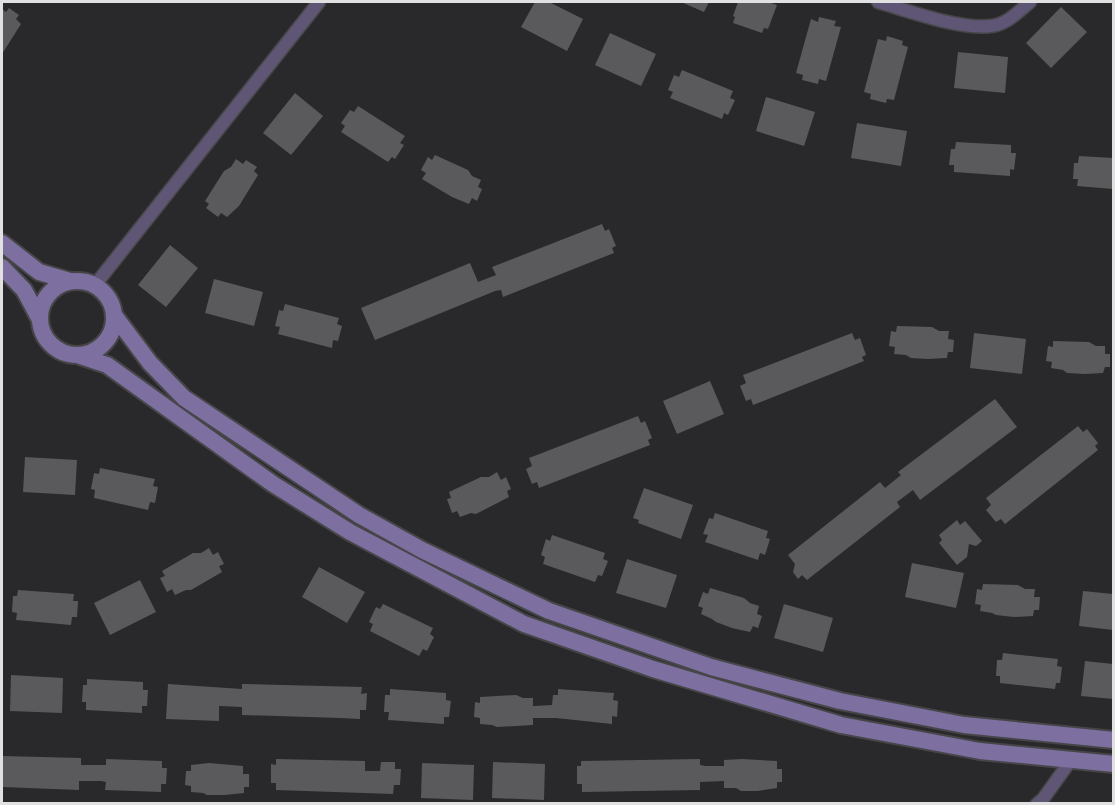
<svg xmlns="http://www.w3.org/2000/svg" width="1115" height="805" font-family="Mulish,sans-serif">
  <rect width="100%" height="100%" fill="#29292b"/>
  <g fill="#5a595c">
    <polygon points="535,2 549,2 583,19 567,51 521,27"/>
    <polygon points="681,2 709,2 704,12"/>
    <polygon points="738,2 768,2 777,5 768,29 764,28 762,33 733,23 735,17 733,16"/>
    <polygon points="1061,7 1087,32 1051,68 1026,43"/>
    <polygon points="9,8 19,15 16,19 21,24 2,54 2,9 6,12"/>
    <polygon points="819,17 836,21 834,26 841,27 826,81 819,79 818,84 802,80 803,75 796,73 811,19 818,22"/>
    <polygon points="610,33 656,54 641,86 595,65"/>
    <polygon points="887,36 903,41 902,45 908,47 894,100 887,99 886,103 870,99 871,94 864,92 878,39 886,41"/>
    <polygon points="958,52 1008,57 1005,93 954,88"/>
    <polygon points="682,70 733,91 730,98 735,100 728,115 724,113 722,119 670,98 673,92 668,90 674,75 679,77"/>
    <polygon points="295,93 323,116 291,155 263,133"/>
    <polygon points="766,97 815,112 804,146 756,131"/>
    <polygon points="358,106 405,136 400,143 404,145 395,159 392,157 388,162 341,132 345,126 341,123 350,110 354,112"/>
    <polygon points="857,123 907,131 901,166 851,158"/>
    <polygon points="956,142 1011,145 1011,153 1016,153 1014,170 1010,169 1010,176 954,172 954,165 949,165 951,149 955,149"/>
    <polygon points="435,155 468,170 472,176 481,180 478,187 482,189 477,201 472,198 469,204 452,197 422,179 426,173 421,170 428,157 432,160"/>
    <polygon points="1079,156 1113,158 1113,189 1077,186 1078,179 1073,179 1074,163 1078,163"/>
    <polygon points="236,159 243,164 246,160 257,167 254,171 258,175 239,206 227,217 221,213 218,217 206,208 209,204 205,201 224,171 231,167"/>
    <polygon points="602,224 605,231 609,229 616,246 612,248 614,253 503,297 501,290 495,291 375,340 361,308 470,263 478,282 496,275 492,267"/>
    <polygon points="170,245 198,268 166,307 138,285"/>
    <polygon points="214,279 263,292 254,326 205,313"/>
    <polygon points="285,304 339,318 337,324 342,326 338,341 333,340 332,348 278,334 280,327 275,326 279,310 283,311"/>
    <polygon points="897,326 932,327 939,331 949,331 948,339 954,340 953,352 948,352 947,358 928,359 911,358 906,355 894,354 895,347 889,346 891,331 896,332"/>
    <polygon points="852,333 855,340 860,338 866,355 862,357 864,361 753,405 751,399 746,401 740,386 746,383 743,375"/>
    <polygon points="974,333 1026,339 1022,374 970,368"/>
    <polygon points="1053,341 1089,342 1096,346 1105,346 1105,354 1110,354 1110,367 1105,367 1103,373 1085,374 1067,373 1063,370 1051,368 1052,362 1046,361 1048,346 1053,347"/>
    <polygon points="710,381 724,414 677,434 663,401"/>
    <polygon points="995,399 1017,427 920,500 913,490 897,502 900,507 807,580 802,575 798,579 793,572 795,564 788,555 880,482 885,488 901,475 898,472"/>
    <polygon points="638,416 641,423 645,421 652,438 648,440 650,445 539,488 537,482 532,484 526,469 532,466 529,458"/>
    <polygon points="1078,426 1083,432 1087,429 1098,443 1095,446 1098,450 1005,524 1001,519 996,522 986,510 991,505 986,498"/>
    <polygon points="25,457 77,460 75,495 23,492"/>
    <polygon points="100,468 155,479 153,486 158,487 155,503 150,502 148,510 94,498 95,490 91,489 94,473 99,474"/>
    <polygon points="497,472 501,480 506,477 511,489 507,491 509,497 476,514 471,513 460,517 457,511 452,513 447,499 451,498 449,492 481,477 489,477"/>
    <polygon points="644,488 693,505 681,539 638,523 639,520 633,518"/>
    <polygon points="715,513 768,531 766,538 770,539 765,555 760,553 758,560 705,542 708,535 703,534 709,518 713,519"/>
    <polygon points="957,520 960,525 965,521 982,541 976,546 969,544 967,557 957,565 939,543 942,540 939,535"/>
    <polygon points="552,535 605,553 603,559 608,561 602,576 598,575 595,582 543,564 545,557 541,555 546,539 550,541"/>
    <polygon points="209,548 213,555 218,552 224,564 219,566 222,572 191,590 186,590 175,595 172,589 167,592 160,578 165,576 162,571 193,553 201,553"/>
    <polygon points="627,559 677,575 666,608 616,593"/>
    <polygon points="912,563 964,573 956,608 905,597"/>
    <polygon points="319,567 365,592 347,623 302,597"/>
    <polygon points="140,580 156,612 110,635 94,603"/>
    <polygon points="983,584 1018,585 1025,589 1035,589 1034,597 1040,597 1039,610 1034,610 1033,616 1014,617 996,615 992,613 980,611 981,605 975,604 977,589 982,590"/>
    <polygon points="710,588 744,598 750,603 759,606 757,614 762,616 758,628 753,626 750,632 732,628 716,622 712,619 701,614 703,608 698,606 703,592 708,594"/>
    <polygon points="18,590 74,594 73,601 78,601 77,617 72,617 71,625 16,620 17,613 12,612 13,596 17,596"/>
    <polygon points="1083,591 1113,594 1113,630 1079,626"/>
    <polygon points="383,604 433,628 430,634 434,637 427,651 423,649 419,656 370,631 373,624 369,622 376,607 380,609"/>
    <polygon points="784,604 833,618 823,652 774,638"/>
    <polygon points="1003,653 1058,659 1057,666 1062,667 1060,683 1056,683 1055,689 1000,683 1000,676 996,676 997,660 1002,660"/>
    <polygon points="1085,661 1113,664 1113,699 1081,696"/>
    <polygon points="11,675 63,678 62,713 10,711"/>
    <polygon points="87,679 143,682 143,690 148,690 147,706 142,706 142,713 86,710 86,702 82,702 83,685 87,685"/>
    <polygon points="168,684 242,689 242,684 362,687 361,694 367,693 366,710 360,710 360,719 340,718 242,715 242,707 219,706 219,721 166,719"/>
    <polygon points="390,689 446,693 446,700 451,701 449,717 444,717 444,724 388,720 389,712 384,712 385,695 390,695"/>
    <polygon points="558,689 614,693 613,700 618,701 617,717 612,716 612,724 556,718 533,718 533,725 497,727 492,725 480,724 480,718 474,717 475,702 480,703 480,697 516,695 523,698 533,698 533,706 552,705 553,695 558,695"/>
    <polygon points="2,756 81,758 81,765 106,765 106,759 162,761 162,768 167,768 166,784 161,784 161,792 105,790 106,782 101,781 79,781 79,790 2,787"/>
    <polygon points="276,759 365,761 365,771 380,771 381,762 395,762 395,769 401,769 400,785 394,785 393,794 276,790 276,783 271,783 271,764 276,765"/>
    <polygon points="700,759 700,765 706,766 724,766 724,760 742,759 777,761 777,769 782,769 782,782 777,782 777,788 758,791 741,791 736,788 724,788 724,781 700,782 700,790 582,792 582,784 577,784 577,766 581,766 581,761"/>
    <polygon points="493,762 545,764 544,800 492,798"/>
    <polygon points="209,763 243,766 243,774 249,774 249,787 244,787 244,793 225,795 207,795 203,793 191,792 191,786 185,785 186,771 191,771 191,765"/>
    <polygon points="422,763 474,765 473,800 421,798"/>
  </g>
  <g fill="none" stroke-linecap="round" stroke-linejoin="round">
    <g stroke="#464648" stroke-width="15">
      <g id="street">
        <path d="M878,2C909,11 960,30 991,26C1006,25 1019,11 1030,2"/>
        <polyline points="95,285 319,2"/>
        <polyline points="1037,804 1043,799 1071,760"/>
      </g>
    </g>
    <g stroke="#464648" stroke-width="20">
      <g id="secondary">
        <polyline points="2,243 39,272 70,281"/>
        <polyline points="2,267 24,290 39,318"/>
        <circle cx="77" cy="318" r="37"/>
        <polyline points="114,315 150,363 184,398 359,515 422,550 549,611 711,667 840,701 964,725 1114,740"/>
        <polyline points="80,356 107,365 273,484 350,532 524,624 653,669 841,725 980,751 1114,764"/>
      </g>
    </g>
    <use href="#street" stroke="#5f5675" stroke-width="12"/>
    <use href="#secondary" stroke="#7d6fa0" stroke-width="16"/>
  </g>
  <rect width="1115" height="805" fill="none" stroke="#e1e1e2" stroke-width="6"/>
</svg>
